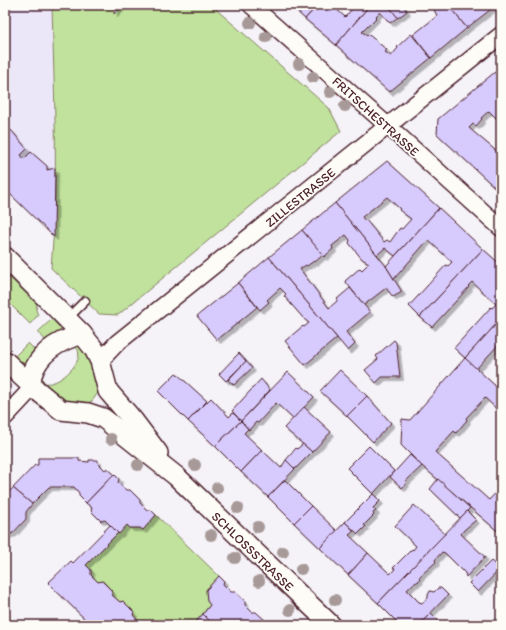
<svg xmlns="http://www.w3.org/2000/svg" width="506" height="630" font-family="Itim,sans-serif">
  <defs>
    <filter id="shadow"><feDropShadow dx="3.5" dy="3.5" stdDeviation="0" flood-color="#0004"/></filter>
  </defs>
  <rect width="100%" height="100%" fill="#f5f2f8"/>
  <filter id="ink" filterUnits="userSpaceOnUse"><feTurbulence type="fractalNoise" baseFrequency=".025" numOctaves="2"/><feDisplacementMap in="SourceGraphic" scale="8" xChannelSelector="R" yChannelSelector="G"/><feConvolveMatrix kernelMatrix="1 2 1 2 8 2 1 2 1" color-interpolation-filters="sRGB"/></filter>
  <g filter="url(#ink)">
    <polygon fill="#ece6f9" points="5,5 52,5 55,168 5,189"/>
    <g fill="#c0e29c" stroke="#858064">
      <path d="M52,5H211L329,108L341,131L118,315L99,314L51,268C59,181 54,92 52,5Z"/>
      <polygon points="5,273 37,304 36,310 38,315 30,324 5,299"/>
      <polygon points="52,319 60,328 61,331 47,342 38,332"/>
      <polygon points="28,343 38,353 27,366 24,366 14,357"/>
      <path d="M73,345L79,346L91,358L100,387L98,393L92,401L85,404L75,403L59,398L40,382L41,377L45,383C59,387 92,356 73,345Z"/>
      <polygon points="156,515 219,576 206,590 207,601 210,605 193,625 148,625 145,622 140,623 133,615 134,612 123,601 120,602 112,595 112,591 103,581 98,582 91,575 91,570 86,565 118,533 119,533 127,525 130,528 140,528 143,530"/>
    </g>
    <g fill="#d7cafc" stroke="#4a1f2b" fill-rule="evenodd" filter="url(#shadow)">
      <polygon points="114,5 123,5 114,14"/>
      <polygon points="290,5 318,5 305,19"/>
      <polygon points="318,5 332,5 345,17 353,8 352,7 354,5 370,5 336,45 305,19"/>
      <polygon points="370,5 388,5 398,17 390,23 380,12 376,16 377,17 362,32 367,35 368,34 387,50 385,52 391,56 398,48 397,47 411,34 431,58 389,92 336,45"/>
      <polygon points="388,5 403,5 407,11 398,18"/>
      <polygon points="432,5 448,5 467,28 431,58 413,35 437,16"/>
      <polygon points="448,5 494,5 495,6 467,28"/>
      <polygon points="495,72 501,80 501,123 489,111 481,118 482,119 476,126 473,124 469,128 501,155 501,193 437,134 438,119"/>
      <polygon points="5,126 11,130 27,149 21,155 24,159 31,152 47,166 47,170 55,168 54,237 5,189"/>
      <path d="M387,161L439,208L395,256L385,248L377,255L335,203ZM387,197L400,209L399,210L411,219L402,229L400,228L390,242L387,240L384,242L366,220L365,221L362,217Z"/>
      <polygon points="335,203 386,266 402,292 393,297 386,288 364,305 345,281 360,268 362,270 369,263 362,259 349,243 350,240 346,235 332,246 333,249 324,257 302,230"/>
      <polygon points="439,208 483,249 420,317 409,306 446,265 448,266 452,262 428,240 394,279 386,266"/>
      <polygon points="302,230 323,255 315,262 314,261 307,266 306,265 300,269 329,308 337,301 337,299 350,288 370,312 346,332 355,344 348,351 269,257"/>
      <polygon points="483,249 501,265 501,319 465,358 454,348 491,307 492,308 496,304 472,282 468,286 469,287 432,327 420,317"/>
      <polygon points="269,257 337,338 305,365 285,341 303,326 304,327 309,323 304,319 284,296 286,294 280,288 267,300 269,302 260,310 238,283"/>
      <polygon points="238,283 257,307 217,340 197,316"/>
      <polygon points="501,319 501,342 476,369 465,358"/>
      <polygon points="394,340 396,342 400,377 382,377 376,383 365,370 378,359 376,356"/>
      <polygon points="239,353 246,361 226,381 219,374"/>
      <polygon points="465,358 501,391 501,413 485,398 466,418 467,420 456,433 454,431 435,452 489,500 501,487 501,534 422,466 401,445 402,419 410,420"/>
      <polygon points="246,361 252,368 234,385 228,380"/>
      <polygon points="340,370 367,396 347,416 320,391"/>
      <polygon points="288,372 314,397 293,419 276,403 258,423 256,422 249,430 241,421"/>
      <polygon points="176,373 207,401 188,421 158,391"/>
      <polygon points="261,379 270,390 241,421 232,411"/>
      <polygon points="367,396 391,423 373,442 347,416"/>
      <polygon points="211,398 229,417 233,413 241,421 215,446 188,421"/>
      <polygon points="304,407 331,432 312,452 284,428"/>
      <polygon points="241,421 248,429 244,433 262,450 241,472 215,446"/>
      <polygon points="303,444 312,452 295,469 286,460 296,448 297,449"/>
      <polygon points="369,446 394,471 373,494 347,468"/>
      <polygon points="262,450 281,468 286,460 295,469 268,497 241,472"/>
      <polygon points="410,455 422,466 405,482 406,483 402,488 390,477"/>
      <polygon points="38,458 79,458 79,461 89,462 89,460 98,460 98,463 105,470 107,468 114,474 86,503 79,496 79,493 74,487 49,487 32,504 13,488 35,465 38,465"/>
      <polygon points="114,474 119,479 118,483 126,490 130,490 140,500 140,503 147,510 151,510 156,515 143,530 140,528 130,528 127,525 119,534 105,520 101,521 91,511 92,508 86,503"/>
      <polygon points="438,479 470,508 460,518 430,489"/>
      <polygon points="285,480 311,506 294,523 268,497"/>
      <polygon points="13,488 32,504 26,512 26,519 13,533 5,535 5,496"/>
      <polygon points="373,494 380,501 373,508 376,511 373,513 374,515 364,525 366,526 358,534 345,522"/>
      <polygon points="414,505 445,534 378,603 348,575 368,553 390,574 395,569 393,568 412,549 413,550 416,546 395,526"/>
      <polygon points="311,506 337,531 320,548 294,523"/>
      <polygon points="467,511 476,520 464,530 461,534 485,557 466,577 465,573 445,553 442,552 435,560 436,562 420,576 419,581 413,584 407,590 419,602 422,603 428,598 428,595 430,591 434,592 438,588 441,588 448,595 419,625 400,625 378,603"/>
      <polygon points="345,522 354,531 349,535 368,553 348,575 320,548"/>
      <polygon points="110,525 118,533 86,565 91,570 91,575 98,582 102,581 112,591 112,595 120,602 123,601 134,612 133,615 140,623 145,622 148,625 91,625 48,583 71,561 73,563"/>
      <polygon points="491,561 500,569 478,592 469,583"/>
      <polygon points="219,576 224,581 223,584 231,592 235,592 245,601 245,605 252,612 256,612 266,621 265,625 214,625 203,614 210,605 207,601 206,590"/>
      <polygon points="431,613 443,625 419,625"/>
      <polygon points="203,614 210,621 207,625 193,625"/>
    </g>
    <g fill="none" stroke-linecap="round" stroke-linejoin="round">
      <g stroke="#4a1f2b" stroke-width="11">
        <polyline id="service" points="67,319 85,301"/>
      </g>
      <g stroke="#4a1f2b" stroke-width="19">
        <g id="minor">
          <polyline points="251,5 388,126 501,228"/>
          <polyline points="100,361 117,343 501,35"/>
          <polyline points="5,417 33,387"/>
        </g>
      </g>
      <g stroke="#4a1f2b" stroke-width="22">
        <g id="tertiary">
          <polyline points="5,257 82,334 94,349 100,361 108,391 133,420 158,453"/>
          <polyline points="5,361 33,387 61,410 88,413 103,418 176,476 331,625"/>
          <path d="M33,387C32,383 31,378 32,375C39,352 61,340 82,334"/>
        </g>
      </g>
      <use href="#service" stroke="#fdfcf7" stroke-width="8"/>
      <use href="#minor" stroke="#fdfcf7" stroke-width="16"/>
      <use href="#tertiary" stroke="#fdfcf7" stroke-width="19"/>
    </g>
    <g fill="#a79997">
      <circle cx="250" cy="23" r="6"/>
      <circle cx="266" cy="37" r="6"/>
      <circle cx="299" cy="64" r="6"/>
      <circle cx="313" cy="77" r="6"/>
      <circle cx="330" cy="92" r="6"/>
      <circle cx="345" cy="106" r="6"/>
      <circle cx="111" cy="439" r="6"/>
      <circle cx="138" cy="465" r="6"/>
      <circle cx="195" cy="465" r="6"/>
      <circle cx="217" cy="488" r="6"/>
      <circle cx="238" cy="508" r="6"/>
      <circle cx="258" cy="527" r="6"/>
      <circle cx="211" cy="535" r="6"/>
      <circle cx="283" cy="552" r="6"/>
      <circle cx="235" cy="558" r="6"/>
      <circle cx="301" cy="569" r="6"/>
      <circle cx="259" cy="581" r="6"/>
      <circle cx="335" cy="600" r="6"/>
      <circle cx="290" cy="610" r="6"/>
    </g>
  </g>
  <g text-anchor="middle" stroke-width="3.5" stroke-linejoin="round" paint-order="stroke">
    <g font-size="13" fill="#4a1f2b" stroke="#fdfcf7">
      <text transform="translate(376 116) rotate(42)" y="5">FRITSCHESTRASSE</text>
      <text transform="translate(300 197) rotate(-39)" y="5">ZILLESTRASSE</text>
      <text transform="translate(253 551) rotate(44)" y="5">SCHLOSSSTRASSE</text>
    </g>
  </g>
  <rect width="506" height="630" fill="none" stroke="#fdfcf7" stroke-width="20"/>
  <rect x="10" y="10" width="486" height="610" fill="none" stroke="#4a1f2b" stroke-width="1.5" filter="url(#ink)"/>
</svg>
